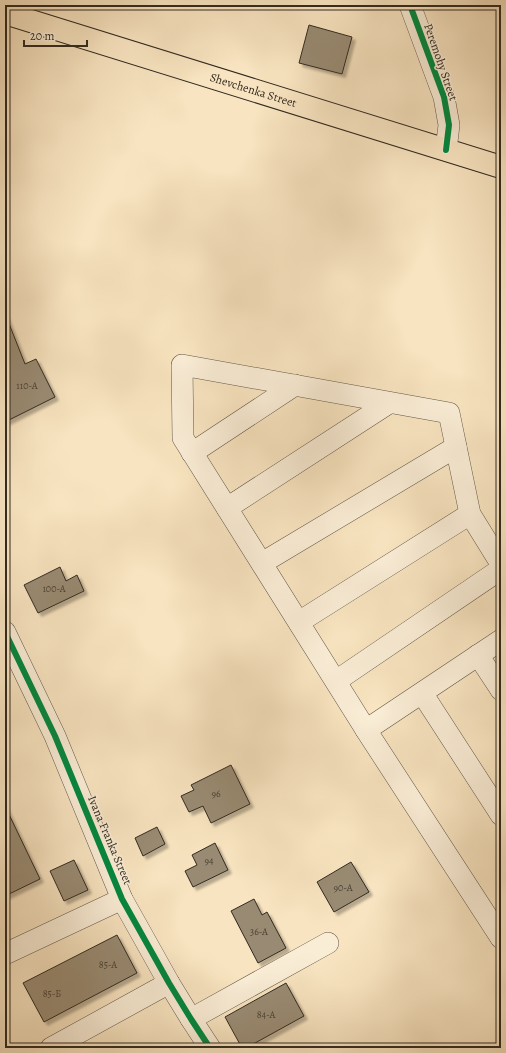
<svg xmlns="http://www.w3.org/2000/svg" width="506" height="1053" font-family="Alegreya,serif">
  <defs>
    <filter id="shadow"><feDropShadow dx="3.5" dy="3.5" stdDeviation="1" flood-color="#0004"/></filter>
  </defs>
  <rect width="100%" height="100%" fill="#f8e4c0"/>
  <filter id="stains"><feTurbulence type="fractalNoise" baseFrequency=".005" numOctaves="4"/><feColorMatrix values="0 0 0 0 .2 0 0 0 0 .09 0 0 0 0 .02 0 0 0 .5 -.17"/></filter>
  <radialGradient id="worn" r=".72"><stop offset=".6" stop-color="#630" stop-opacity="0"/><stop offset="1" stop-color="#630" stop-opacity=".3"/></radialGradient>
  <g fill="#998b73" stroke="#322a20" filter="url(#shadow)">
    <polygon points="309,25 352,37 342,74 299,63"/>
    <polygon points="5,316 6,316 25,364 36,359 55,397 5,422"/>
    <polygon points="60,567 66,581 77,575 84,591 38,613 24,585"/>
    <polygon points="231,765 250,804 211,823 203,806 189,812 181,796 194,790 191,785"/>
    <polygon points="5,806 40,879 5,896"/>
    <polygon points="157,827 165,844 143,856 135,838"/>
    <polygon points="215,843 228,870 193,887 185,871 197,865 192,855"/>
    <polygon points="74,860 88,890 64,901 50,871"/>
    <polygon points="351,862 369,892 334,912 317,882"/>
    <polygon points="254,899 262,915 267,912 286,948 258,963 231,911"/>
    <polygon points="117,935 137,973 44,1022 23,983"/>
    <polygon points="286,983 304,1016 246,1048 242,1048 225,1017"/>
  </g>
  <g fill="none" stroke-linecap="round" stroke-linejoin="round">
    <g stroke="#645848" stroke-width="22">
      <g id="minor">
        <polyline points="410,5 444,97 449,125 446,150"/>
        <polyline points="192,453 295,385"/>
        <polyline points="227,508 389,403"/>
        <polyline points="262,563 456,447"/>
        <polyline points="299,622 470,514"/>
        <polyline points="5,632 55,736 122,899 169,983 191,1019 210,1048"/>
        <polyline points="501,640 366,730 501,938"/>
        <polyline points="478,655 501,690"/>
        <polyline points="336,681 501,569"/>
        <polyline points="422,693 501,815"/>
        <polyline points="366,730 183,438 182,365 449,413 470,514 501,564"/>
        <polyline points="5,954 122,899"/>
        <polyline points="191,1019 328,943"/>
        <polyline points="51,1048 169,983"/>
      </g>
    </g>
    <g stroke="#322a20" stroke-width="24">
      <g id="major">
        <path id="s1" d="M5,13L501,167"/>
      </g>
    </g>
    <use href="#minor" stroke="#faedd6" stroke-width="21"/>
    <use href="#major" stroke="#f8e4c0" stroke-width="22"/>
    <g stroke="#faedd6" stroke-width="8">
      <g id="cycleway">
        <polyline points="410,5 444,97 449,125 446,150"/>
        <polyline points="5,632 55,736 122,899 169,983 191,1019 210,1048"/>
      </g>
    </g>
    <use href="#cycleway" stroke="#00873e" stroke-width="6"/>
  </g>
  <g text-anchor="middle" stroke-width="3" stroke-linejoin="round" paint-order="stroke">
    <g font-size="10" fill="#4c4235">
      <text x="27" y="389">110-А</text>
      <text x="54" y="592">100-А</text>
      <text x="216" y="797">96</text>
      <text x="209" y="864">94</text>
      <text x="343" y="891">90-А</text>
      <text x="259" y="935">36-А</text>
      <text x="108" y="968">85-А</text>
      <text x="52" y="997">85-Б</text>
      <text x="266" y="1018">84-А</text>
    </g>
    <g font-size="12" fill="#322a20" stroke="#faedd6">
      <text transform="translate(441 62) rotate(71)" y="4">Peremohy Street</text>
      <text dy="4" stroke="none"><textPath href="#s1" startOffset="260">Shevchenka Street</textPath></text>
      <text transform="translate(110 840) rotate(67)" y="4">Ivana Franka Street</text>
    </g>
  </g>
  <rect width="506" height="1053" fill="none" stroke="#f8e4c0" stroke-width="20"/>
  <rect x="6" y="6" width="494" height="1041" fill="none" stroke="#322a20" stroke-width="2"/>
  <rect x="10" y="10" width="486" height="1033" fill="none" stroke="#322a20"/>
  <path d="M24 40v6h63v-6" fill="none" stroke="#322a20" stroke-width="2"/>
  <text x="30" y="40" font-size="12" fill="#322a20" stroke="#faedd6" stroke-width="3" paint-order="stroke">20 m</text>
  <rect width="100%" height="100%" filter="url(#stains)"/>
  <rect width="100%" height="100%" fill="url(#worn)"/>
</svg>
